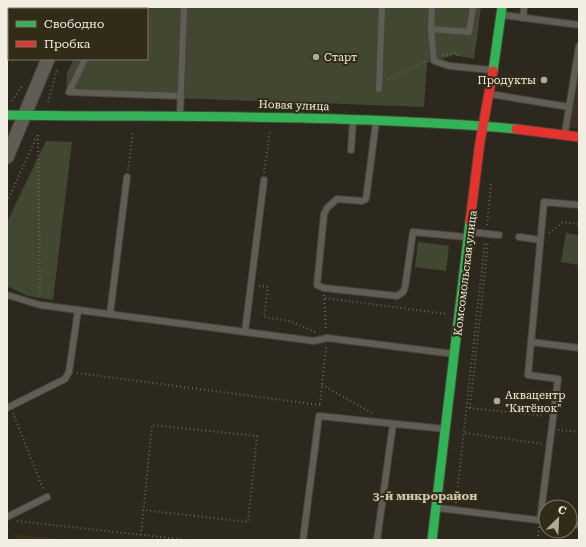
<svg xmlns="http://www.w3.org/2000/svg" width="586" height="547" font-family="'Roboto Serif',serif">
  <rect width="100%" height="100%" fill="#2c281d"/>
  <polygon fill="#3c2f22" points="579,58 579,128 566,127"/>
  <polygon fill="#383117" points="15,534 69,540 15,540"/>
  <g fill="#424732">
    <polygon points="100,7 481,7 474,59 454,55 427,63 424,107 66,94 67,73 74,59 147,59 147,9 99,9"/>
    <polygon points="46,141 72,142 53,300 28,296 7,286 7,222"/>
    <polygon points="566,233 579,235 579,265 561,262"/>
    <polygon points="418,242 449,246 446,271 415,267"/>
  </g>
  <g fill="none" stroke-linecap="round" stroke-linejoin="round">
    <g stroke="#48453c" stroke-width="8">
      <g id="lane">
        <polyline points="432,7 431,29 434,61 450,66 491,70"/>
        <polyline points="109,9 110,7"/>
        <polyline points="503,15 579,25"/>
        <polyline points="523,18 524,7"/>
        <polyline points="431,29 469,32 473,7"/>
        <polyline points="7,43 9,44"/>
        <polyline points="85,59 69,92 181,96"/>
        <polyline points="379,89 382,7"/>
        <polyline points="490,94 569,107"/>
        <polyline points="180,115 184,7"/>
        <polyline points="376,122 366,199 362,201 337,199 327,208 324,214 317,285 324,288 397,296 403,292 405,287 413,232 466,237"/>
        <polyline points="565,133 579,46"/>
        <polyline points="351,150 353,121"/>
        <polyline points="470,232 499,235"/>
        <polyline points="519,237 540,240"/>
        <polyline points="7,295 40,305 314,341 327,338 454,354"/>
        <polyline points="110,314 127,177"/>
        <polyline points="245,332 264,180"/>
        <polyline points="531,342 579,348"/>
        <polyline points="7,408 65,379 69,372 78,310"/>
        <polyline points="438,508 546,521"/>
        <polyline points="7,517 47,497"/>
        <polyline points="540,520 558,379 528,375 544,202 579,205"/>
        <polyline points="570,524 579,525"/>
        <polyline points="303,540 319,416 445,429"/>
        <polyline points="377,540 393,424"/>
      </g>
    </g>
    <g stroke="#48453c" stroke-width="15">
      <g id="street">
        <polyline points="72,9 73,7"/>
        <polyline points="7,157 48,59"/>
      </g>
    </g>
    <g stroke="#48453c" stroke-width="11">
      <g id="fast">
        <polyline points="493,71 502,7"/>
        <path d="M7,115C127,117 247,115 368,120C417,122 466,124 516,129"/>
        <polyline points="432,540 470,221"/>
      </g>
    </g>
    <g stroke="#48453c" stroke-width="11">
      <g id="jam">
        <polyline points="516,129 579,137"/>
        <polyline points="470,221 480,142 493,71"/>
      </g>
    </g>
    <g stroke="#65635b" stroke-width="2" stroke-dasharray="1 3" stroke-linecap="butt">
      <polyline points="443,55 457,53 457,59"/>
      <polyline points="388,79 426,61"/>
      <polyline points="12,101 23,85"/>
      <polyline points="48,102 57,70"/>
      <polyline points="38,135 40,297"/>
      <polyline points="128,170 133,131"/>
      <polyline points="264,173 270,130"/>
      <polyline points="7,202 37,136"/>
      <polyline points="487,225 491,182"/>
      <polyline points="549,233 563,222 579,224"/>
      <polyline points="259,286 268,287 264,317 290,321 315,332"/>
      <polyline points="324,295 326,331"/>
      <polyline points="325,298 446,314"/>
      <polyline points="77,373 320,405"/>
      <polyline points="322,385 372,413"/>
      <polyline points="320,404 326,347"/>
      <polyline points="469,408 544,416"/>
      <polyline points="470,408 488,242"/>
      <polyline points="13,413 44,491"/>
      <polyline points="558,430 579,432"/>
      <polyline points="465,433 543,444"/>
      <polyline points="456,503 485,241"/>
      <polyline points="17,521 187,540"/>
      <polyline points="141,535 152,425 257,436 248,522 143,510"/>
      <polyline points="538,540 539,527"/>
    </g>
    <use href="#lane" stroke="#5f5d54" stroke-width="6"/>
    <use href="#street" stroke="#5f5d54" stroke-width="13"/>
    <use href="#fast" stroke="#30b455" stroke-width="9"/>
    <use href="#jam" stroke="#e5322d" stroke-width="9"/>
  </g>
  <g fill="#ada99d" stroke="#322b17" stroke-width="1.5">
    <circle cx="316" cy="57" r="4"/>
    <circle cx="544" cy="80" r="4"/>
    <circle cx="497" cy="401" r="4"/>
  </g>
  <g text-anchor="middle" stroke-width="4" stroke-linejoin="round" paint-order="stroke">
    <g font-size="11" fill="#f2eee2" stroke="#322b17" text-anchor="start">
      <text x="324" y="61">Старт</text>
      <text x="536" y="84" text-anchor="end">Продукты</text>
      <text x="505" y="399">Аквацентр<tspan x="505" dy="13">"Китёнок"</tspan></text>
    </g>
    <g font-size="11" fill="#f2eee2" stroke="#322b17">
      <text transform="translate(294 105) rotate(2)" y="4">Новая улица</text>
      <text transform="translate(465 273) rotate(-83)" y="4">Комсомольская улица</text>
    </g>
    <g font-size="12" font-weight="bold" fill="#cdc5ac" stroke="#322b17">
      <text x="425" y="500">3-й микрорайон</text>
    </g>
  </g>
  <rect width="586" height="547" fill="none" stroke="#f2eee2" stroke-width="16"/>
  <rect x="8" y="8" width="140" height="52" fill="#322b17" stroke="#7f7968"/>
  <rect x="16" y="21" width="20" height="6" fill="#30b455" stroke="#7f7968"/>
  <text x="44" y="28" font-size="12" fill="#f2eee2">Свободно</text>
  <rect x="16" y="41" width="20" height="6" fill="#e5322d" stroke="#7f7968"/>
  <text x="44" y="48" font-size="12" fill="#f2eee2">Пробка</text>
  <g transform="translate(558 519) rotate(24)"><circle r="19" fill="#322b17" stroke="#7f7968"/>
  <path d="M0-3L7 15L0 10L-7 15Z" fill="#ada99d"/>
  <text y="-6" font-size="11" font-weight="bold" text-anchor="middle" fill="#f2eee2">С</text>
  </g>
</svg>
